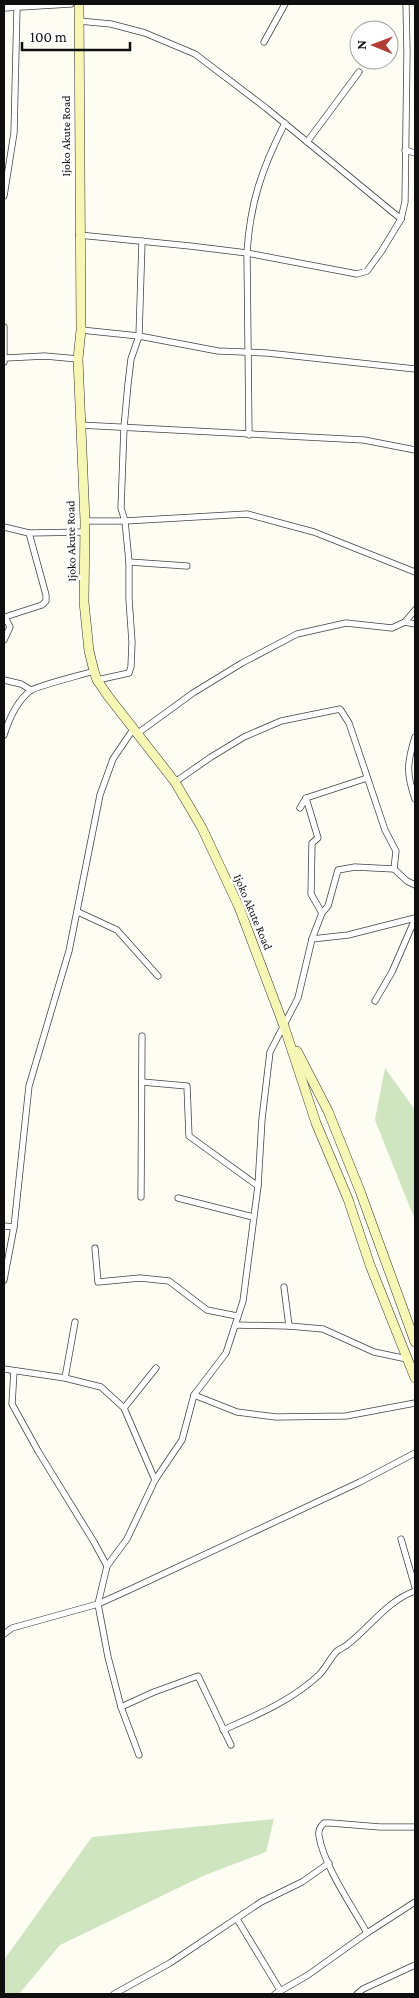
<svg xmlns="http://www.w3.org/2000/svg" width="419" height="1998" font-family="'Crimson Pro',serif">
  <rect width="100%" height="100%" fill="#fefdf3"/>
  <g fill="#cfe5bf">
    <polygon points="385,1068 415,1110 415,1220 375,1120"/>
    <polygon points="274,1819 266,1852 205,1875 60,1945 19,1994 4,1994 4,1960 92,1837"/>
  </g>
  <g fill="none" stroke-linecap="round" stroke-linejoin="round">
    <g stroke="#424242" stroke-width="7">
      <g id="minor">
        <polyline points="4,8 71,4"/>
        <polyline points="79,21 111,24 145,33 195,54 266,108 401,219"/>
        <polyline points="264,42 285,4"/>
        <polyline points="307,142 359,72"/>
        <polyline points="405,150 415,153"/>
        <polyline points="4,196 14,133 17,7"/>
        <polyline points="79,235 190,246 247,253 357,274 367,271 381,252 401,219 405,202 407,52 406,4"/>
        <polyline points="4,327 4,362"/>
        <polyline points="81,330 139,336 218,351 267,353 415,369"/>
        <polyline points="5,358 45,356 78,359"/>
        <polyline points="80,425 364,440 415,450"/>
        <path d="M249,435L247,253C250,203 262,168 285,123"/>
        <polyline points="85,521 125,521 247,514 314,532 415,572"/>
        <polyline points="4,527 29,533 85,532"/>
        <polyline points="129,562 187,566"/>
        <polyline points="405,622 415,624"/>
        <polyline points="4,640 10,627 5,617 42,605 46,601 46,595 29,533"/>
        <polyline points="4,680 21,684 31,690"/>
        <polyline points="97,680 129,673 131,667 132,642 129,599 129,562 125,521 121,508 124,427 128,384 131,359 139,336 142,241"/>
        <polyline points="138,733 193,693 242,663 297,634 346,623 392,628 405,622 415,610"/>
        <path d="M4,735C9,719 16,702 30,691C36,686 82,675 94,671"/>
        <path d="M415,737C407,763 406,773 415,799"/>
        <polyline points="175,782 211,757 244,737 281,721 340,709 349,723 385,830 396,851 394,869"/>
        <polyline points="306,798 318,838 312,843 311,894 322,913"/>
        <polyline points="300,808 306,798 367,778"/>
        <polyline points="78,912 117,930 158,976"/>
        <polyline points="312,939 322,913 328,906 338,870 355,867 394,869 407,881 415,885"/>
        <polyline points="375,1001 392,972 415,919"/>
        <polyline points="142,1082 187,1086 189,1136 258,1186"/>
        <polyline points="141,1197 142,1036"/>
        <polyline points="178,1198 253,1217"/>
        <polyline points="4,1226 14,1227"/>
        <polyline points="95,1248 98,1282 140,1278 169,1281 207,1310 237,1316"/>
        <polyline points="4,1280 14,1227 29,1086 69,951 100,795 113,759 134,728"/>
        <polyline points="284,1287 289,1326"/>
        <polyline points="236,1325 289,1326 323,1329 374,1352 407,1359"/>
        <polyline points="4,1369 65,1378 101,1387 124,1408 155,1480"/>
        <polyline points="14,1371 12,1404 38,1451 94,1542 107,1566 98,1604 108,1657 121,1707 139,1755"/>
        <polyline points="65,1378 75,1322"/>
        <polyline points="194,1395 237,1412 276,1417 346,1416 415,1403"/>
        <polyline points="124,1408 156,1368"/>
        <polyline points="401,1539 415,1587"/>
        <polyline points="107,1566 127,1539 155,1480 182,1440 194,1395 226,1353 243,1301 258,1186 262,1119 270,1052 298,998 312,939 348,935 415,918"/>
        <polyline points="4,1634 12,1628 98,1604 129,1590 360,1482 415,1453"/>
        <polyline points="121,1707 154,1692 198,1676 231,1745"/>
        <path d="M223,1730C257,1715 291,1701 319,1675C326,1668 330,1658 337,1651C340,1649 344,1647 347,1645C370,1627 387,1601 415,1591"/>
        <polyline points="237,1919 280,1990"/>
        <path d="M367,1933C352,1906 324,1866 319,1836C318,1830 320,1827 324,1823H331L380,1827H415"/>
        <polyline points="114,1994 170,1963 261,1902 302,1882 329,1863"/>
        <polyline points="275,1994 308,1975 367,1933 415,1902"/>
        <polyline points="357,1994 363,1989 415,1965"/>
      </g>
    </g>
    <g stroke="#313131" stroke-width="10">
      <g id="secondary">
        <polyline points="79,4 81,330 78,359 85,521 84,602 89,651 94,671 97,680 108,696 175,782 202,828 239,907 284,1026 316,1123 348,1199 370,1265 415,1378"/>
        <polyline points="297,1051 328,1111 360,1191 415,1342"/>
      </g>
    </g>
    <use href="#minor" stroke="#fff" stroke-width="5.5"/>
    <use href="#secondary" stroke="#f7f7b5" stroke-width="9"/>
  </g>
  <g text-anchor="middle" stroke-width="5" stroke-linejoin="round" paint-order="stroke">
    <g font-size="12" fill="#0f0f0f" stroke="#fff">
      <text transform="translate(66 136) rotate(-90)" y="4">Ijoko Akute Road</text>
      <text transform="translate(71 541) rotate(-91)" y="4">Ijoko Akute Road</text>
      <text transform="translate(253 912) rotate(67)" y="4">Ijoko Akute Road</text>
    </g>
  </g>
  <rect width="419" height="1998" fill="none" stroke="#0f0f0f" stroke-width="10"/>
  <g transform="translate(374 45) rotate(271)"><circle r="24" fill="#ffffff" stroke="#9f9f9f"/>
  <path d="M0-4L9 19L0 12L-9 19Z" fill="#b13d35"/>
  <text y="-8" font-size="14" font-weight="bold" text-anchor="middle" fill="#0f0f0f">N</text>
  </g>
  <path d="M22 42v8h108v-8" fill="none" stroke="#0f0f0f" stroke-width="2.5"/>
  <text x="30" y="42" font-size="15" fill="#0f0f0f" stroke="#ffffff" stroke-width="4" paint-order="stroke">100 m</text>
</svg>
